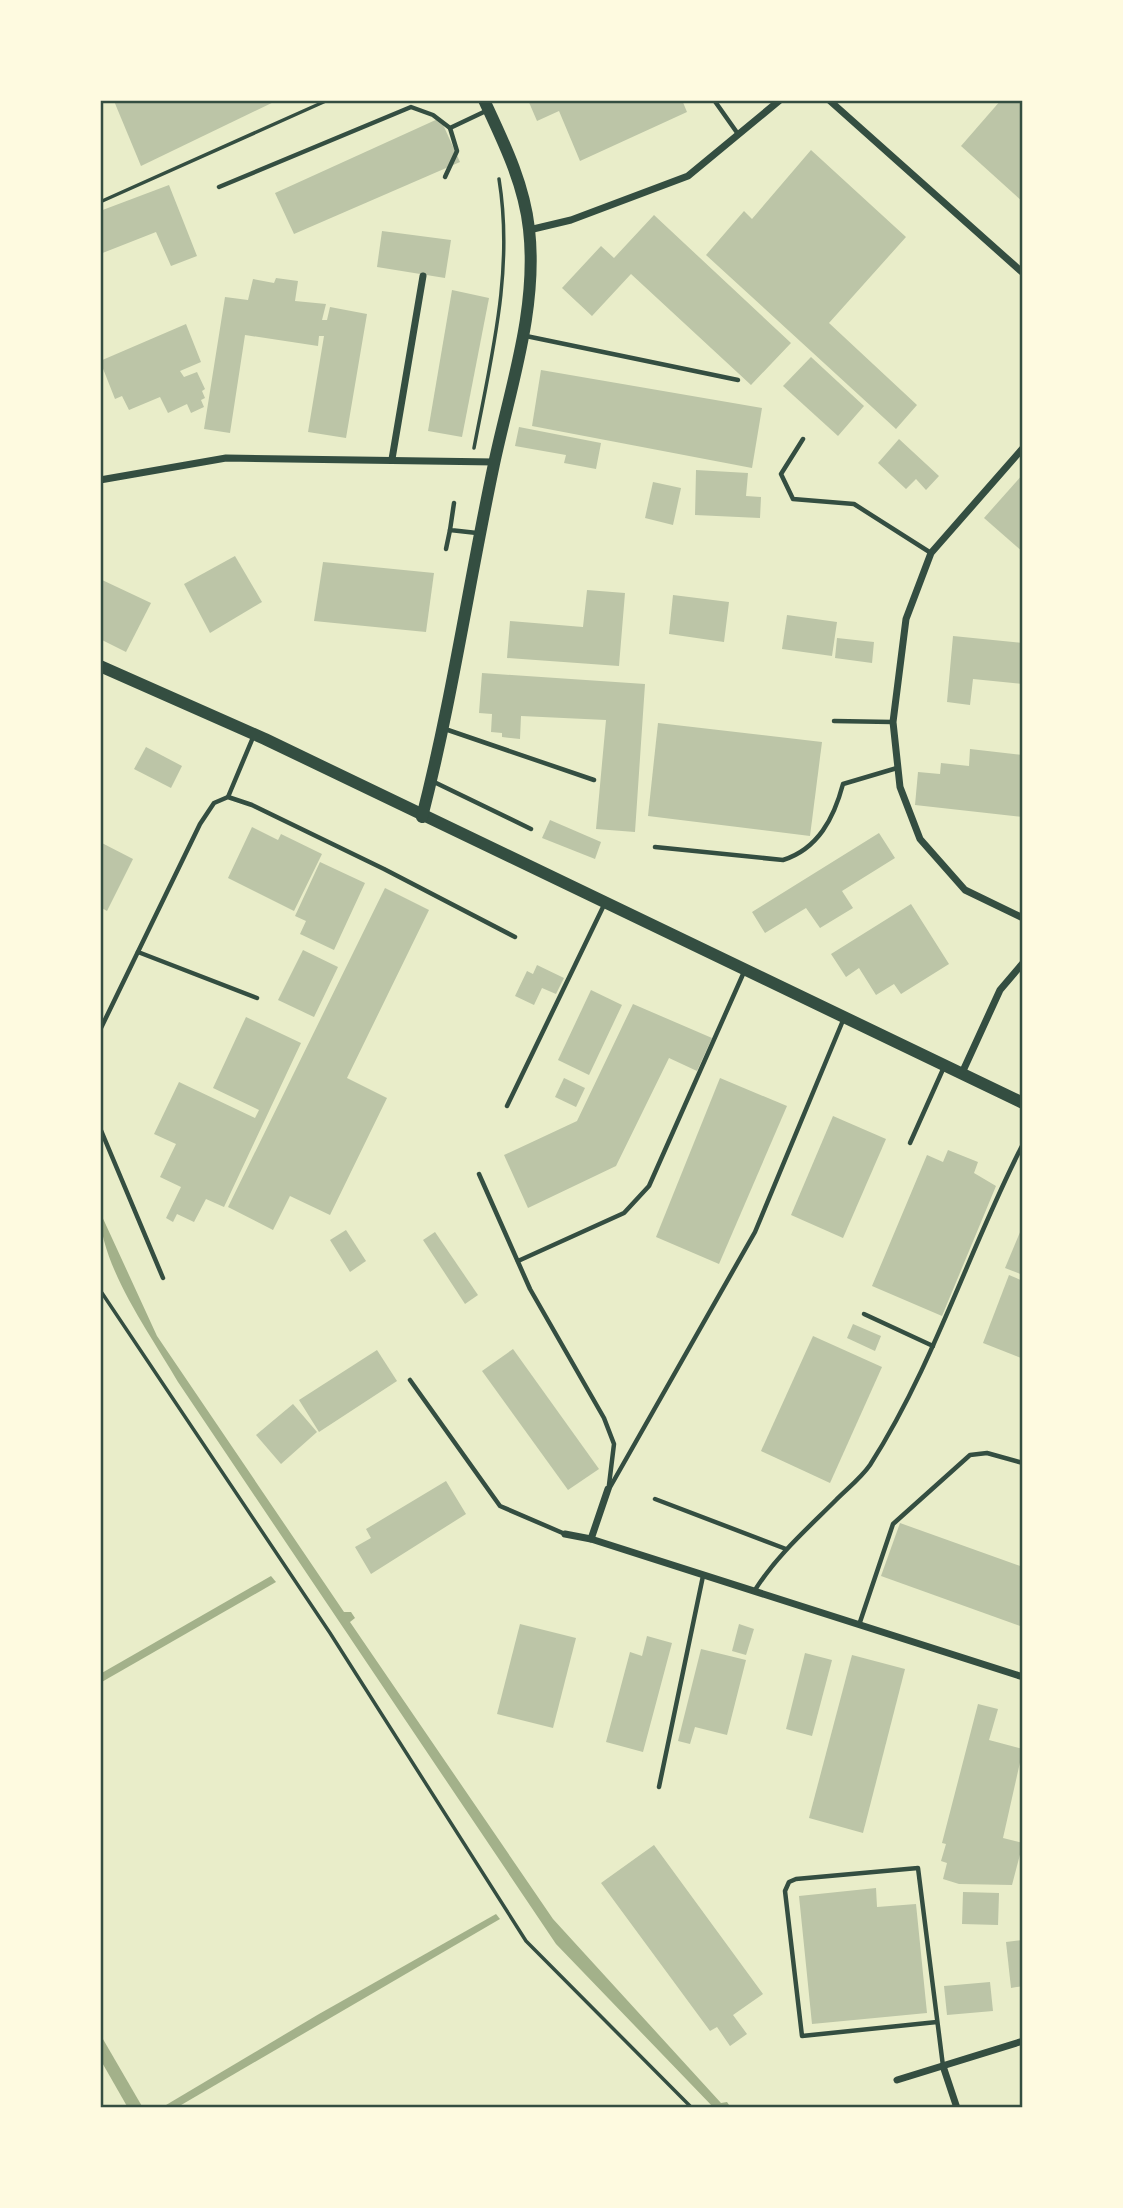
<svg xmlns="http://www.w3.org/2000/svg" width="1123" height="2208" font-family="'Noto Sans',sans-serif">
  <rect width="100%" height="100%" fill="#e9edc9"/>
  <g fill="#a3b18a">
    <path d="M100,1212L157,1336L344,1612H351L355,1618L350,1622L553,1919L721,2103L727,2102L731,2108H714L556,1944L178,1382C151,1335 100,1266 100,1212Z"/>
    <polygon points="271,1576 276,1582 100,1683 100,1674"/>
    <polygon points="496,1914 500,1919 176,2108 161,2108 319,2014"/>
    <polygon points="100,2034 143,2108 128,2108 100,2059"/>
  </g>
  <g fill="#bcc5a7">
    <polygon points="117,100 278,100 141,166 114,101"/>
    <polygon points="528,100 682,100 687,112 580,161 559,111 537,121"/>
    <polygon points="1001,100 1023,100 1023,202 961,146"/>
    <polygon points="440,118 460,162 294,234 275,193"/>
    <polygon points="811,150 906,237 829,323 917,405 896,429 706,255 744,211 752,219"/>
    <polygon points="169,185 197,256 171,266 156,232 100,254 100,211"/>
    <polygon points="654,215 791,343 751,385 631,274 592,316 562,288 601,246 614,258"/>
    <polygon points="382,231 451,240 445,278 377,267"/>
    <polygon points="276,278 298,281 295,301 326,304 322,320 327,320 330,307 367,314 346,438 308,432 324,336 319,336 318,346 245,335 230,433 204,429 225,297 248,300 253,279 274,283"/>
    <polygon points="452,290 489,298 462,437 428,431"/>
    <polygon points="186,324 201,362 180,371 184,377 197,372 205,389 202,391 205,398 201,400 204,407 191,413 187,404 168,413 160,397 129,410 122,396 115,399 100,361"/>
    <polygon points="811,357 864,406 838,436 783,386"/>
    <polygon points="541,370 762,408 752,468 532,426"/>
    <polygon points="519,427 601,443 596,469 564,463 566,455 515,446"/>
    <polygon points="899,439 939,476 926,490 916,479 906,489 878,463"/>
    <polygon points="696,470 748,473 746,496 761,497 760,518 695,515"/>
    <polygon points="1023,474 1023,552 984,518"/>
    <polygon points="653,482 681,488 673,525 645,518"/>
    <polygon points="235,556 262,602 210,633 184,584"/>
    <polygon points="323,562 434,573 426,632 314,621"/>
    <polygon points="100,579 151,603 126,652 100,639"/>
    <polygon points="587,590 625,593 619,666 507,658 510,621 583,627"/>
    <polygon points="673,595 729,602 724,642 669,634"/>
    <polygon points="787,615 837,622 832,656 782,649"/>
    <polygon points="953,636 1023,643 1023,684 973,679 970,705 947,702"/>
    <polygon points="837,638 874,642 872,663 835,658"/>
    <polygon points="482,673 645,684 635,832 596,829 606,720 521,716 520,739 502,737 502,733 491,732 492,714 479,713"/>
    <polygon points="658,723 822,742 810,836 648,816"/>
    <polygon points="146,747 182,766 171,788 134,769"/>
    <polygon points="970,749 1023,755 1023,817 915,805 918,772 940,774 941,763 969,766"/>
    <polygon points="550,820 601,842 595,859 542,838"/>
    <polygon points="252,827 278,840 281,834 322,854 294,911 228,878"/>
    <polygon points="879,833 895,858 842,891 853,908 820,928 806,908 765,933 752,912"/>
    <polygon points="100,842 133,859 107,911 100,907"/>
    <polygon points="320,862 365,883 334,950 300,934 306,921 295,916"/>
    <polygon points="385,888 429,910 347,1078 387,1098 330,1215 290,1196 273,1230 228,1207"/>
    <polygon points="911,904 949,964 901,994 894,984 876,995 859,968 846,977 831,954"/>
    <polygon points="303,950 338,967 314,1017 278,1000"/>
    <polygon points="537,965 564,978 556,994 542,988 534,1005 515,996 527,971 533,974"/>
    <polygon points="591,990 622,1005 589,1075 558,1060"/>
    <polygon points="633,1004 712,1038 697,1071 669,1058 616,1166 528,1208 504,1155 577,1121"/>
    <polygon points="246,1017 301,1043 224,1207 206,1199 194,1222 177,1214 173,1222 166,1218 181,1187 160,1177 176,1144 154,1134 179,1082 255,1118 259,1110 213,1088"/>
    <polygon points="564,1078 585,1088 576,1107 555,1097"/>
    <polygon points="720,1078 787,1106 719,1264 656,1237"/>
    <polygon points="833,1116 886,1139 843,1238 791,1215"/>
    <polygon points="948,1150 978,1162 974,1173 996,1186 942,1316 872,1286 927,1155 943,1162"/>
    <polygon points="1023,1225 1023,1275 1005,1268"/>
    <polygon points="346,1230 366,1261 350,1272 330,1240"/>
    <polygon points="435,1232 478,1295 465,1304 423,1240"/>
    <polygon points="1009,1275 1023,1281 1021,1358 983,1343"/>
    <polygon points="853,1324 881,1336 875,1351 847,1338"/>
    <polygon points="813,1336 882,1367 830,1483 761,1451"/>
    <polygon points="513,1349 599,1469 568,1490 482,1371"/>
    <polygon points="377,1350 397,1381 319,1432 299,1400"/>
    <polygon points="293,1404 317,1432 281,1464 256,1435"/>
    <polygon points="446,1481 466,1514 371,1574 355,1547 371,1538 366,1529"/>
    <polygon points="900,1523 1023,1567 1023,1627 881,1576"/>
    <polygon points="520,1624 576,1638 553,1728 497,1714"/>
    <polygon points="739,1624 754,1629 746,1655 732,1651"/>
    <polygon points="647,1636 672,1643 643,1752 606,1742 630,1652 642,1656"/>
    <polygon points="701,1649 746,1660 727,1735 695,1727 690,1744 678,1741"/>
    <polygon points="805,1653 832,1660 812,1736 786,1729"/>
    <polygon points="852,1655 905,1669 863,1833 809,1818"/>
    <polygon points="978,1704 998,1709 989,1740 1023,1749 1003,1838 1023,1843 1012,1885 959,1884 943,1879 947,1863 941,1861 946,1844 942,1843"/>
    <polygon points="654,1845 763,1994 733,2015 747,2034 730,2046 717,2027 710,2031 601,1883"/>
    <polygon points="876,1888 877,1907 916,1904 927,2013 812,2024 799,1896"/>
    <polygon points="963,1892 999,1893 998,1925 962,1924"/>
    <polygon points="1023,1940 1023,1986 1011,1988 1006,1942"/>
    <polygon points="990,1982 993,2011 947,2015 944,1986"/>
  </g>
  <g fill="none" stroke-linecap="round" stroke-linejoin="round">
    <g stroke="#344e41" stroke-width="3.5">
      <polyline points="100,202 328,100"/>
      <path d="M474,448C491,358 514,271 499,179"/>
      <polyline points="100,1290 330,1633 526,1941 692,2108"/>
    </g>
    <g stroke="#344e41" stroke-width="4.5">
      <polyline points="714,100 738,134"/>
      <polyline points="445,177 457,151 450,128"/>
      <polyline points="219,187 411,107 433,115 450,128 488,110"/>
      <polyline points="526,336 738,380"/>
      <polyline points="803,439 781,474 793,499 854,504 931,553"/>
      <polyline points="454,503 450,530 477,533"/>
      <polyline points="446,549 450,530"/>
      <polyline points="834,721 892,722"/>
      <polyline points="445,729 594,780"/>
      <polyline points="432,781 531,829"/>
      <polyline points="228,797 254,735"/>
      <path d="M655,847L783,860C818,849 834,818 843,784L897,768"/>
      <polyline points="138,952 257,998"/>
      <polyline points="100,1030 200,824 214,803 228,797 252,805 384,869 515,937"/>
      <polyline points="507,1106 604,905"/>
      <polyline points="100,1128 163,1278"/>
      <polyline points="910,1143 944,1067"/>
      <polyline points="479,1174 530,1289 604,1418 614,1444 609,1485"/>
      <polyline points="518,1261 624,1213 649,1186 744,972"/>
      <polyline points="864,1314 933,1346"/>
      <polyline points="410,1380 500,1506 565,1534"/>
      <polyline points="609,1489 755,1232 844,1018"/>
      <polyline points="655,1499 786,1549"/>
      <path d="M755,1590C777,1555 807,1529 836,1500C847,1489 861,1478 870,1465C934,1365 969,1249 1023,1144"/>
      <polyline points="859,1625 893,1524 970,1455 987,1453 1023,1463"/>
      <polyline points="659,1787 703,1576"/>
      <polyline points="937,2022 802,2036 785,1891 789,1882 796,1879 918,1868 943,2066"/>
    </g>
    <g stroke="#344e41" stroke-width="7">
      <polyline points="829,100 1023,273"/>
      <polyline points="529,230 571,220 688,176 780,100"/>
      <polyline points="1023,448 931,553 906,619 893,722 900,787 920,839 965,890 1023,918"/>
      <polyline points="392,459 423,276"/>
      <polyline points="100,480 226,458 495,462"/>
      <polyline points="962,1073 1000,990 1023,963"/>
      <polyline points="565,1534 591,1539 1023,1677"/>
      <polyline points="591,1539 608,1489"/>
      <polyline points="943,2066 957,2108"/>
      <polyline points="897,2080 1023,2041"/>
    </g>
    <g stroke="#344e41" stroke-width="12">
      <polyline points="100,666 265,739 1023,1103"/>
      <path d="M422,817C452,700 469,582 494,464C510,388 538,309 529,229C524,183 503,141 484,100"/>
    </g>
  </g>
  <rect width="1123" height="2208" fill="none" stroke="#fefae0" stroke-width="203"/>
  <rect x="102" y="102" width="919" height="2004" fill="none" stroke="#344e41" stroke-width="2.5"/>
</svg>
